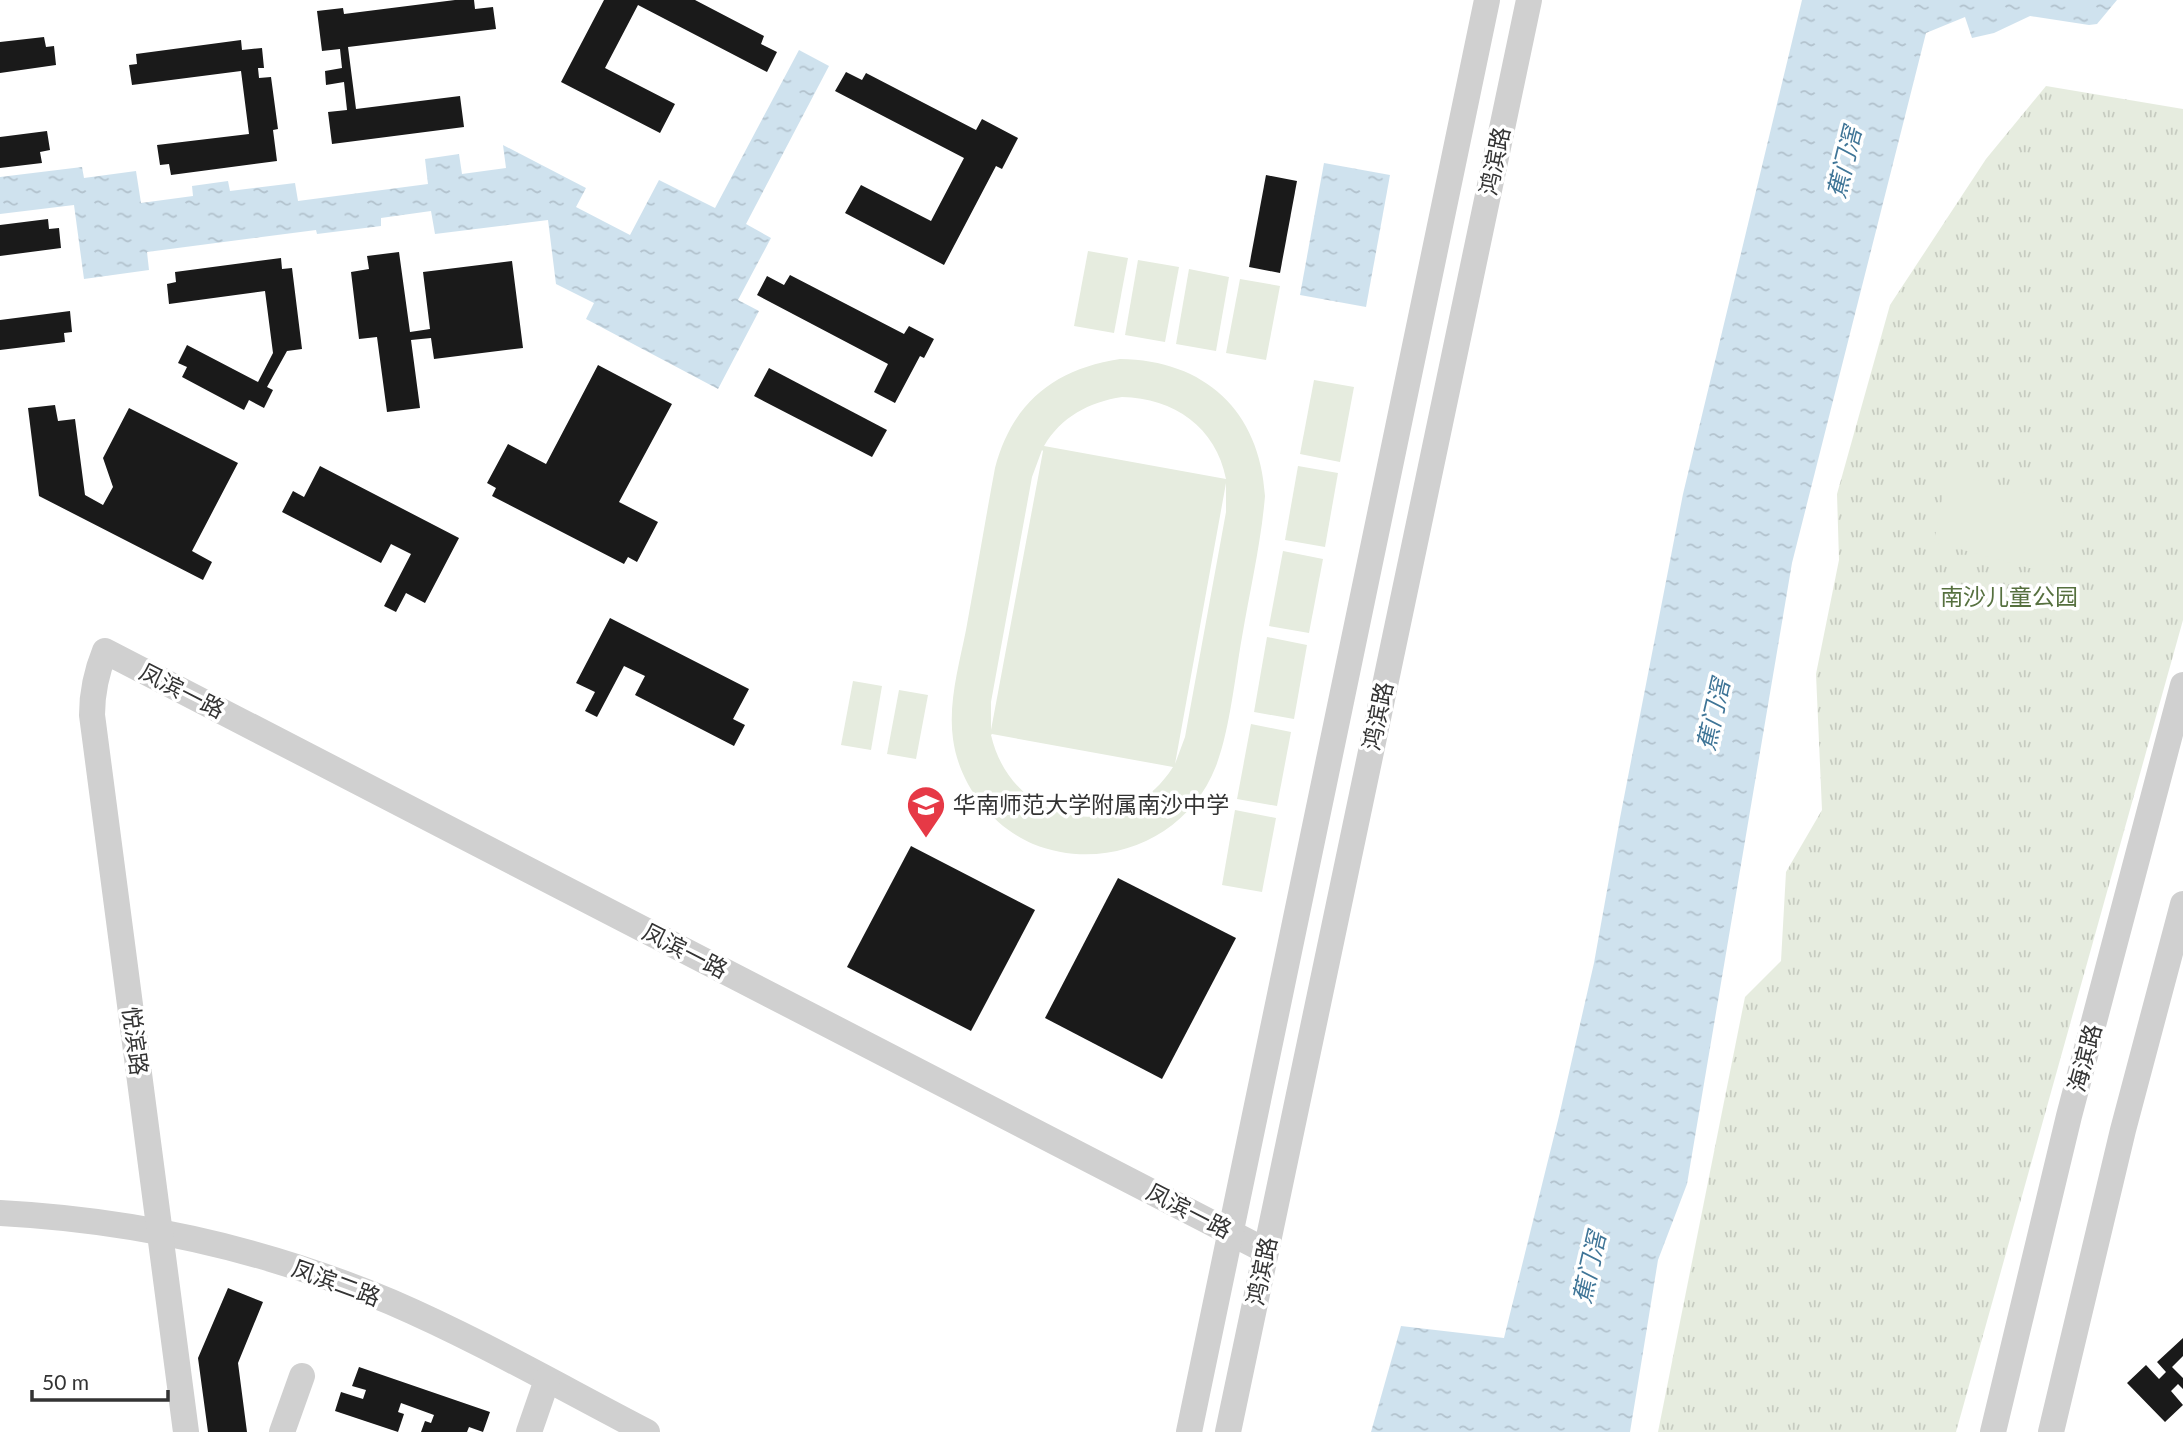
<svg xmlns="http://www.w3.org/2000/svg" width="2183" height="1432" font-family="Lato,'Noto Sans SC',sans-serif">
  <defs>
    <pattern id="grass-tufts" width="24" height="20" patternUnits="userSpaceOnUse" patternTransform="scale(1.75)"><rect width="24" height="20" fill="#e6ecdf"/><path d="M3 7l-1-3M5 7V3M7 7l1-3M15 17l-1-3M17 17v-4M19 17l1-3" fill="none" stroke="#c6cbc0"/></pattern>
    <pattern id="water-ripples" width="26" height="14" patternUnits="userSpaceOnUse" patternTransform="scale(1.75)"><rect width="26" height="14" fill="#cfe2ee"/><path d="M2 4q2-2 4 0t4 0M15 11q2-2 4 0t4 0" fill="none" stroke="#b2c2cd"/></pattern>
  </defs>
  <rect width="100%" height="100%" fill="#fff"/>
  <polygon fill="url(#grass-tufts)" points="2046,86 2183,109 2183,620 1956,1432 1658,1432 1745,997 1781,961 1786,872 1822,810 1816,674 1839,560 1837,494 1890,305 1986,159"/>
  <g fill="#e6ecdf" fill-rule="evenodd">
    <polygon points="1088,251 1128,258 1114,333 1074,326"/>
    <polygon points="1138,260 1179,267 1165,342 1125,335"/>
    <polygon points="1189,269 1229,277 1216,351 1176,344"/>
    <polygon points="1240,279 1280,286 1266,360 1226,353"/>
    <path d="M1120,359C1205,360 1260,411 1265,496C1261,543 1250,590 1242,637C1235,676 1230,730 1216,766C1188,839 1105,873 1033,844C991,826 959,784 953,739C948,703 959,665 966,630C976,576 985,522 995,468C1012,403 1054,369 1120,359ZM1122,397C1174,398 1216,427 1226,479L1044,446C1061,417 1089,402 1122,397ZM1042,450L1043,451L991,730V702L1032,477ZM1226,483V512L1185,737L1175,764ZM991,735L992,734L1173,767C1122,847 1012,826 991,735Z"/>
    <polygon points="1314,380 1354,387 1340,462 1300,454"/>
    <polygon points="1298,466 1338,473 1325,547 1285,540"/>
    <polygon points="1947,473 2066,503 2051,574 1934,542"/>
    <polygon points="1283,551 1323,559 1309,633 1269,626"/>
    <polygon points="1267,637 1307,645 1294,719 1254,712"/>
    <polygon points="853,681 882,686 871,750 841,745"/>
    <polygon points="899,690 928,695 916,759 887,754"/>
    <polygon points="1251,724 1291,732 1277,806 1237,799"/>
    <polygon points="1235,810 1276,818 1262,892 1222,885"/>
  </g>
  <g fill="url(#water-ripples)">
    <polygon points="1802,0 2117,0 2097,24 2089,25 2030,16 1994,33 1972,38 1965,17 1926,33 1792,563 1687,1184 1658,1260 1630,1432 1371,1432 1401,1326 1504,1338 1560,1112 1594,963 1620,818 1683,494"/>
    <polygon points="799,50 829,66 746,224 771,238 738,300 759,311 718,389 586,319 594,303 556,284 548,220 435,234 431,211 381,218 381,226 317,234 316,230 147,252 149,270 84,279 74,205 0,214 0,177 82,167 84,178 136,171 141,203 193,196 192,186 228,181 230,191 295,183 298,201 428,184 425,159 459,154 462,174 506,168 503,145 586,188 576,207 630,235 659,180 715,208"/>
    <polygon points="1324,163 1390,175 1366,307 1300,295"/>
  </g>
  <g fill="#1a1a1a">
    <polygon points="455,0 474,0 475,9 493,7 496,29 348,47 356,109 460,96 464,127 332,144 328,112 347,110 344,82 326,85 325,71 342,68 340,49 322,51 317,11 343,8 344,14"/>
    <polygon points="604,0 695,0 764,36 761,44 777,52 767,72 638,5 605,68 675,104 660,133 561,82"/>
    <polygon points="44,37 46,47 54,46 56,65 0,73 0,42"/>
    <polygon points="241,40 242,50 262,48 264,68 258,68 259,78 271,77 278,129 273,130 277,161 171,175 169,164 160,165 157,145 249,134 241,71 132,85 129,65 137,64 136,54"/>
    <polygon points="846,72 862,80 866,73 976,130 982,119 1018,138 1002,169 996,166 944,265 845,213 861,185 931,221 964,158 835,91"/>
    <polygon points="47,131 50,150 40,152 42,163 0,168 0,137"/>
    <polygon points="1266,175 1297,181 1280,273 1249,267"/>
    <polygon points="48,219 49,229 59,228 61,248 0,256 0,225"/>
    <polygon points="399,252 410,332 430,329 423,272 512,261 523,348 434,359 431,338 411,340 420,408 387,412 377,337 359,339 351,272 369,269 367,256"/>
    <polygon points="281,258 282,269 292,268 302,349 287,351 267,387 273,390 264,408 249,400 244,410 182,377 187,367 178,363 187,345 258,382 273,353 265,291 169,304 167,284 176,282 175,272"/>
    <polygon points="790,275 904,334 909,326 934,339 924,358 920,356 895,403 874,392 888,364 757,295 767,276 784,285"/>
    <polygon points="70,311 72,332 64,333 65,342 0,350 0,320"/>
    <polygon points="598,365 672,404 619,502 658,522 637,562 628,557 624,564 492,496 496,488 487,483 508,444 546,464"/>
    <polygon points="769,368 887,430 872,457 754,396"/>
    <polygon points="55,405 58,421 75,419 85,495 103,505 113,487 103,458 129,408 238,463 192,551 212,562 203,580 39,496 28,408"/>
    <polygon points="320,466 459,538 425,603 406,593 396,612 384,606 411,554 391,544 381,563 282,512 293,491 304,497"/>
    <polygon points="610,618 749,689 733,719 745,725 734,746 635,695 645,676 624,666 597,717 585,711 595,692 576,683"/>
    <polygon points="911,846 1035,910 971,1031 847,967"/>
    <polygon points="1118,878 1236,938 1162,1079 1045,1018"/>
    <polygon points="228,1288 263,1302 238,1363 247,1432 208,1432 198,1358"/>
    <polygon points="2183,1338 2183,1356 2172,1367 2183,1378 2183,1389 2178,1384 2171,1391 2183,1405 2165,1422 2127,1383 2146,1365 2159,1379 2166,1372 2157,1362"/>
    <polygon points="359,1367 490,1412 483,1432 469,1427 467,1432 421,1432 425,1421 431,1423 434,1415 401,1403 398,1412 404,1414 398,1432 335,1411 341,1392 363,1399 366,1390 352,1386"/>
  </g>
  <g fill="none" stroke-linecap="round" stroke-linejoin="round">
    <g stroke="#d0d0d0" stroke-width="26">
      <path d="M0,1213C134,1220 268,1250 391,1302C479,1340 562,1388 647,1432"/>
      <path d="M186,1432L92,715C92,692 96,673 105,651L1266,1251"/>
      <polyline points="282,1432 302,1376"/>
      <polyline points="529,1432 547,1380"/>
      <polyline points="1189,1432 1487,0"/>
      <polyline points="1228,1432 1529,0"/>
      <polyline points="1993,1432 2069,1116 2183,685"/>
      <polyline points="2051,1432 2123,1130 2183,904"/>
    </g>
  </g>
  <defs>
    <g id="school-pin" transform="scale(2.0125)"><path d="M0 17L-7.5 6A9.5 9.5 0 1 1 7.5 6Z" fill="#e63946" stroke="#fff"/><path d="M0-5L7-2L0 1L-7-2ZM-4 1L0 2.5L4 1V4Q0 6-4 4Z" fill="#fff"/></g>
  </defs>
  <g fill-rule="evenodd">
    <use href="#school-pin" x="926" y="805"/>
  </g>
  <g text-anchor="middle" stroke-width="7" stroke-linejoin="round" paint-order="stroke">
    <g font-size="23" fill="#333" stroke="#fff">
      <text transform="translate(1495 161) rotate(-78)" y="8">鸿滨路</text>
      <text transform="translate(182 691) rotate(27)" y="8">凤滨一路</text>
      <text transform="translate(1378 716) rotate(-78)" y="8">鸿滨路</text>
      <text transform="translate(685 951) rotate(27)" y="8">凤滨一路</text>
      <text transform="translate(135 1041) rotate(83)" y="8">悦滨路</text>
      <text transform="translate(2085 1058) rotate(-75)" y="8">海滨路</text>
      <text transform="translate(1189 1211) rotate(27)" y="8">凤滨一路</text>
      <text transform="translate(1262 1271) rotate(-78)" y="8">鸿滨路</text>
      <text transform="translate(336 1283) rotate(20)" y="8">凤滨二路</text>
    </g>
    <g font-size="23" fill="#56703f" stroke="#fff">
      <text x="2009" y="605">南沙儿童公园</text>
    </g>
    <g font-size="23" fill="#333" stroke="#fff" text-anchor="start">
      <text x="953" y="813">华南师范大学附属南沙中学</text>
    </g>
    <g font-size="24" font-style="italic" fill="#3f7597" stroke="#fff">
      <text transform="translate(1845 163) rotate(-76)" y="8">蕉门滘</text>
      <text transform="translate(1714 715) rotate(-77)" y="8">蕉门滘</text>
      <text transform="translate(1590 1268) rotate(-77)" y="8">蕉门滘</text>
    </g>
  </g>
  <path d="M32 1390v10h136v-10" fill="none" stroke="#333333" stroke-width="3.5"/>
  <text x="42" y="1390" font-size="21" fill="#333333" stroke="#ffffff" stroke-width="5" paint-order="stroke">50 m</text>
</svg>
